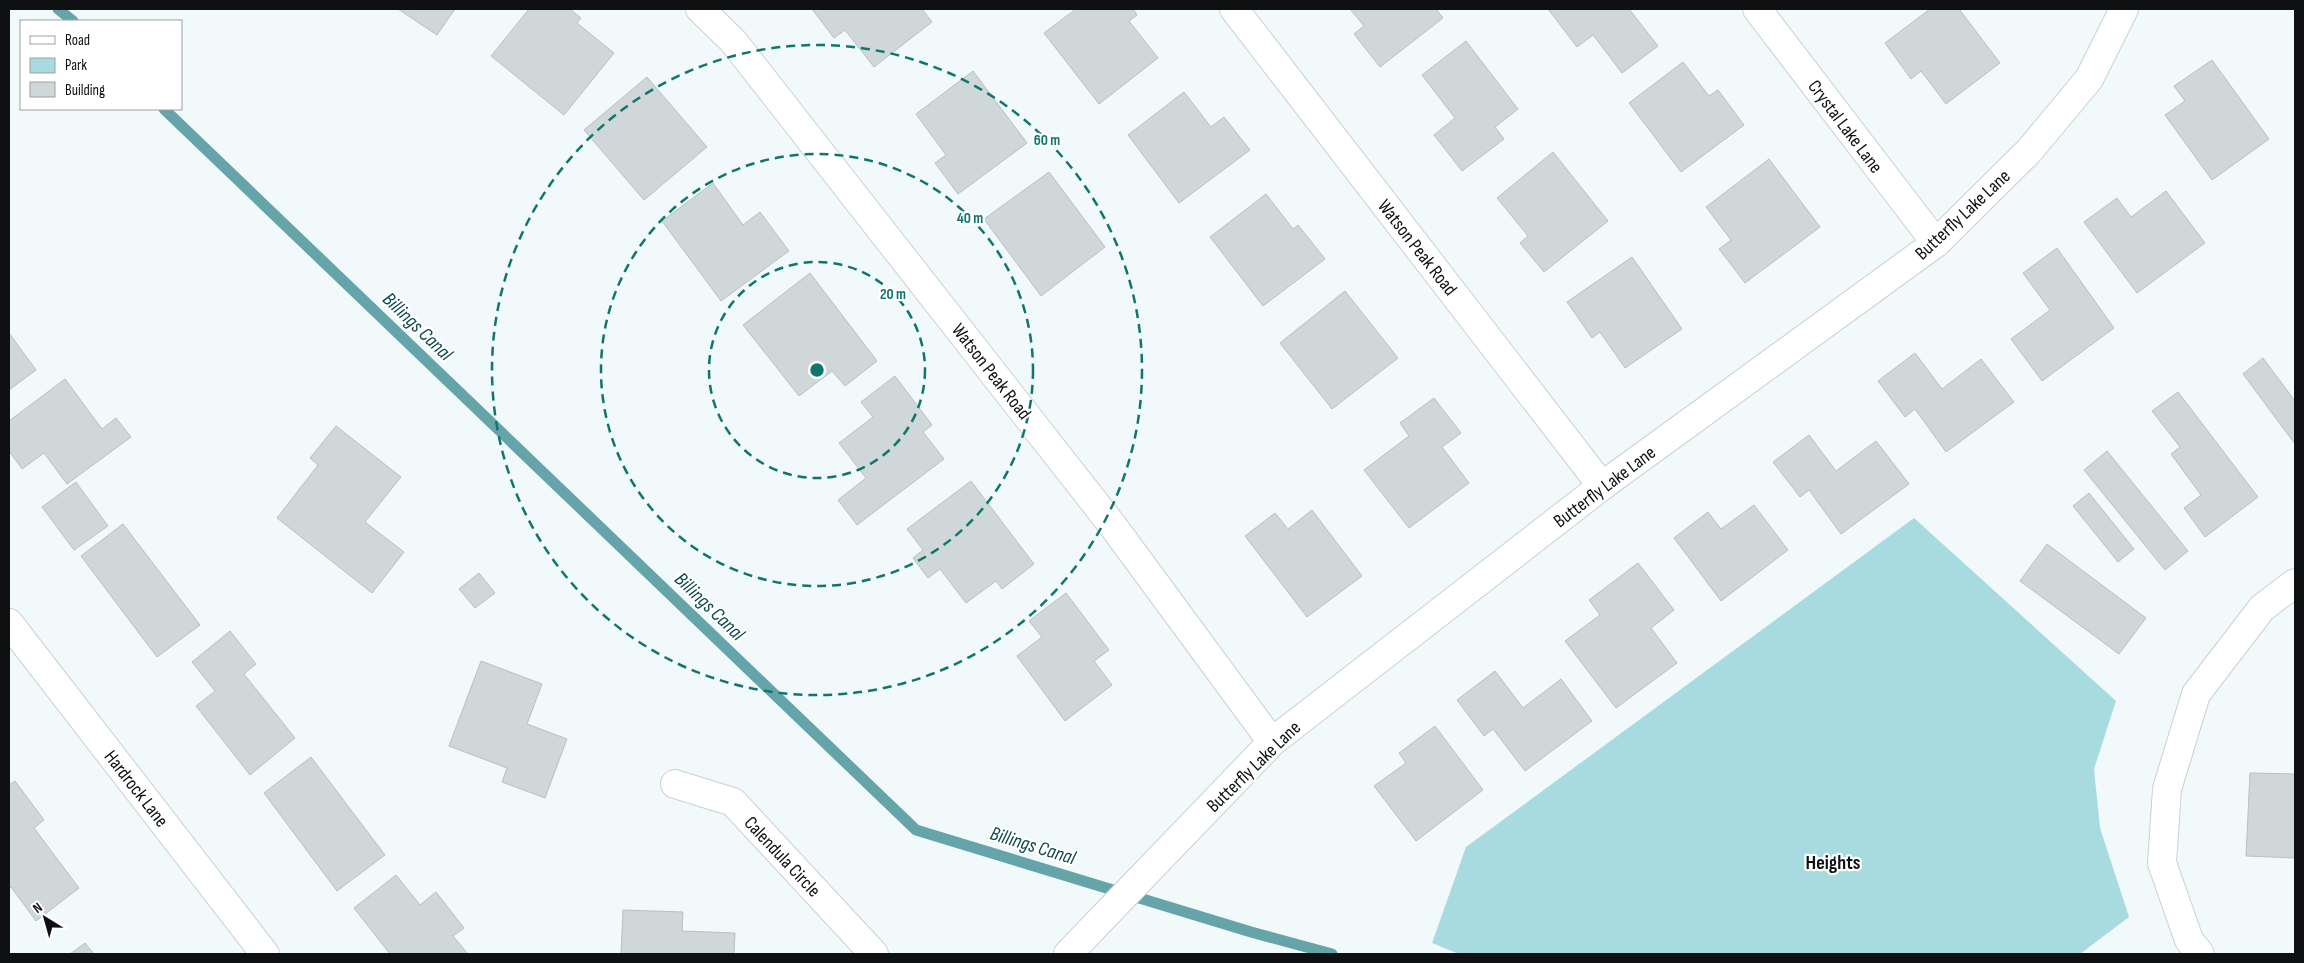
<svg xmlns="http://www.w3.org/2000/svg" width="2304" height="963" font-family="'Sofia Sans Condensed',sans-serif">
  <rect width="100%" height="100%" fill="#f1f9fa"/>
  <polygon fill="#a8dbdf" points="1914,518 2116,701 2094,769 2100,828 2129,917 2080,954 1459,954 1432,943 1466,847"/>
  <g fill="none" stroke-linecap="round" stroke-linejoin="round">
    <g stroke="#65a5aa" stroke-width="11">
      <polyline points="58,9 73,21"/>
      <polyline points="164,109 916,830 1251,932 1332,954"/>
    </g>
  </g>
  <g fill="#d0d7d8" stroke="#b9c0c0">
    <polygon points="398,9 455,9 437,35"/>
    <polygon points="529,9 570,9 581,18 577,23 614,53 564,115 491,56"/>
    <polygon points="812,9 922,9 932,22 874,67 845,30 834,38"/>
    <polygon points="1076,9 1133,9 1137,15 1129,21 1158,58 1099,104 1044,33"/>
    <polygon points="1350,9 1436,9 1443,18 1380,67 1354,34 1364,26"/>
    <polygon points="1548,9 1629,9 1658,46 1622,73 1593,35 1577,47"/>
    <polygon points="1930,9 1959,9 2000,63 1946,104 1921,71 1911,79 1885,43"/>
    <polygon points="1466,41 1518,109 1495,127 1504,139 1462,171 1434,135 1455,118 1422,75"/>
    <polygon points="2212,60 2269,139 2212,180 2165,115 2185,101 2174,86"/>
    <polygon points="1683,62 1709,96 1718,90 1744,125 1681,172 1629,103"/>
    <polygon points="973,71 1027,143 958,194 935,163 946,155 916,114"/>
    <polygon points="647,77 707,147 644,200 584,130"/>
    <polygon points="1184,92 1211,127 1224,117 1250,150 1179,203 1128,135"/>
    <polygon points="1553,152 1608,221 1544,272 1520,243 1528,236 1497,198"/>
    <polygon points="1769,159 1820,227 1745,283 1719,249 1731,240 1706,207"/>
    <polygon points="1049,172 1105,247 1041,296 984,219"/>
    <polygon points="713,183 743,225 760,212 789,251 721,301 662,221"/>
    <polygon points="2166,191 2205,243 2137,293 2084,222 2117,198 2131,217"/>
    <polygon points="1266,194 1293,229 1298,225 1325,259 1263,306 1210,237"/>
    <polygon points="2057,248 2114,328 2042,381 2011,339 2050,310 2023,273"/>
    <polygon points="1632,257 1682,329 1625,368 1600,332 1592,338 1567,302"/>
    <polygon points="810,273 877,361 845,386 832,371 799,396 743,325"/>
    <polygon points="1345,291 1398,358 1332,409 1280,343"/>
    <polygon points="9,333 36,370 9,390"/>
    <polygon points="1915,353 1942,389 1981,359 2014,402 1946,452 1915,409 1905,417 1878,381"/>
    <polygon points="2263,358 2295,401 2295,444 2243,374"/>
    <polygon points="895,376 932,425 923,432 944,459 857,525 838,500 866,478 839,443 873,417 861,402"/>
    <polygon points="65,379 102,429 116,418 131,437 67,484 44,453 22,469 9,451 9,421"/>
    <polygon points="2178,392 2258,497 2205,537 2184,508 2201,495 2171,454 2180,447 2152,411"/>
    <polygon points="1434,398 1461,433 1442,447 1469,483 1409,528 1364,470 1409,436 1400,423"/>
    <polygon points="336,426 401,477 365,522 404,552 372,593 277,518 318,465 310,458"/>
    <polygon points="1809,435 1836,471 1876,441 1909,484 1841,534 1809,490 1800,497 1773,462"/>
    <polygon points="2107,451 2188,551 2165,570 2084,470"/>
    <polygon points="971,481 1034,564 1002,589 996,581 966,603 940,569 928,578 913,558 923,550 907,529"/>
    <polygon points="76,482 108,526 74,550 42,507"/>
    <polygon points="2089,493 2134,549 2118,562 2073,506"/>
    <polygon points="1754,505 1788,550 1721,601 1674,538 1708,512 1721,529"/>
    <polygon points="1312,510 1362,576 1307,617 1245,536 1275,513 1288,529"/>
    <polygon points="123,524 200,625 157,657 81,556"/>
    <polygon points="2047,544 2146,618 2119,654 2020,581"/>
    <polygon points="1638,563 1674,610 1651,628 1677,663 1616,708 1565,641 1600,615 1589,600"/>
    <polygon points="479,573 495,593 475,608 459,589"/>
    <polygon points="1066,593 1109,650 1094,661 1112,685 1065,721 1017,656 1042,637 1029,621"/>
    <polygon points="230,631 256,664 244,674 295,738 250,775 196,706 215,691 192,662"/>
    <polygon points="481,661 542,684 527,724 567,739 545,798 502,782 507,768 449,746"/>
    <polygon points="1495,671 1523,708 1561,679 1592,721 1525,771 1493,729 1484,736 1457,700"/>
    <polygon points="1435,726 1483,790 1416,841 1374,786 1406,763 1399,753"/>
    <polygon points="311,757 385,855 337,891 264,793"/>
    <polygon points="2250,773 2295,774 2295,858 2246,856"/>
    <polygon points="15,781 44,820 34,828 79,888 36,921 11,887 9,889 9,785"/>
    <polygon points="396,875 420,905 436,892 464,928 453,936 468,954 390,954 354,908"/>
    <polygon points="623,910 683,912 682,931 735,933 734,954 621,954"/>
    <polygon points="85,943 94,954 70,954"/>
  </g>
  <g fill="none" stroke-linecap="round" stroke-linejoin="round">
    <g stroke="#cad1d2" stroke-width="30">
      <g id="minor">
        <polyline points="700,9 733,41 1113,526 1272,742"/>
        <polyline points="1234,9 1602,486"/>
        <polyline points="1757,9 1936,243"/>
        <polyline points="9,623 265,954"/>
        <polyline points="675,784 733,802 874,954"/>
        <polyline points="1068,954 1272,742 1602,486 1936,243 2029,151 2089,79 2124,9"/>
        <polyline points="2200,954 2189,940 2162,863 2167,789 2196,694 2262,608 2295,583"/>
      </g>
    </g>
    <use href="#minor" stroke="#fff" stroke-width="28"/>
  </g>
  <g fill="none" stroke="#0f766e" stroke-width="2.5" stroke-dasharray="9 6">
    <circle cx="817" cy="370" r="108"/>
    <circle cx="817" cy="370" r="216"/>
    <circle cx="817" cy="370" r="325"/>
  </g>
  <g text-anchor="middle" stroke-width="4.5" stroke-linejoin="round" paint-order="stroke">
    <g font-size="19" fill="#0e1011" stroke="#fff">
      <text transform="translate(1846 126) rotate(53)" y="7">Crystal Lake Lane</text>
      <text transform="translate(1962 214) rotate(-43)" y="7">Butterfly Lake Lane</text>
      <text transform="translate(1418 247) rotate(52)" y="7">Watson Peak Road</text>
      <text transform="translate(992 371) rotate(52)" y="7">Watson Peak Road</text>
      <text transform="translate(1604 486) rotate(-37)" y="7">Butterfly Lake Lane</text>
      <text transform="translate(1253 766) rotate(-44)" y="7">Butterfly Lake Lane</text>
      <text transform="translate(137 788) rotate(52)" y="7">Hardrock Lane</text>
      <text transform="translate(783 856) rotate(47)" y="7">Calendula Circle</text>
    </g>
    <g font-size="20" font-style="italic" fill="#0e494d" stroke="#fff">
      <text transform="translate(418 326) rotate(44)" y="7">Billings Canal</text>
      <text transform="translate(710 606) rotate(44)" y="7">Billings Canal</text>
      <text transform="translate(1033 845) rotate(17)" y="7">Billings Canal</text>
    </g>
    <g font-size="20" font-weight="bold" fill="#0e1011" stroke="#fff">
      <text x="1833" y="869">Heights</text>
    </g>
  </g>
  <circle cx="817" cy="370" r="8" fill="#0f766e" stroke="#fff" stroke-width="2.5"/>
  <g font-size="15" text-anchor="middle" font-weight="bold" fill="#0f766e" stroke="#fff" stroke-width="4.5" stroke-linejoin="round" paint-order="stroke">
    <text x="1047" y="145">60 m</text>
    <text x="970" y="223">40 m</text>
    <text x="893" y="299">20 m</text>
  </g>
  <rect width="2304" height="963" fill="none" stroke="#0e1011" stroke-width="20"/>
  <rect x="20" y="20" width="162" height="90" fill="#ffffff" stroke="#9f9fa0"/>
  <rect x="30" y="36" width="25" height="8" fill="#ffffff" stroke="#9f9fa0"/>
  <text x="65" y="45" font-size="15" fill="#0e1011">Road</text>
  <rect x="30" y="58" width="25" height="15" fill="#a8dbdf" stroke="#9f9fa0"/>
  <text x="65" y="70" font-size="15" fill="#0e1011">Park</text>
  <rect x="30" y="82" width="25" height="15" fill="#d0d7d8" stroke="#9f9fa0"/>
  <text x="65" y="95" font-size="15" fill="#0e1011">Building</text>
  <g transform="translate(45 918) rotate(323)" stroke="#ffffff" stroke-width="4" paint-order="stroke">
  <path d="M0-4L9 19L0 12L-9 19Z" fill="#0e1011"/>
  <text y="-8" font-size="14" font-weight="bold" text-anchor="middle" fill="#0e1011">N</text>
  </g>
</svg>
